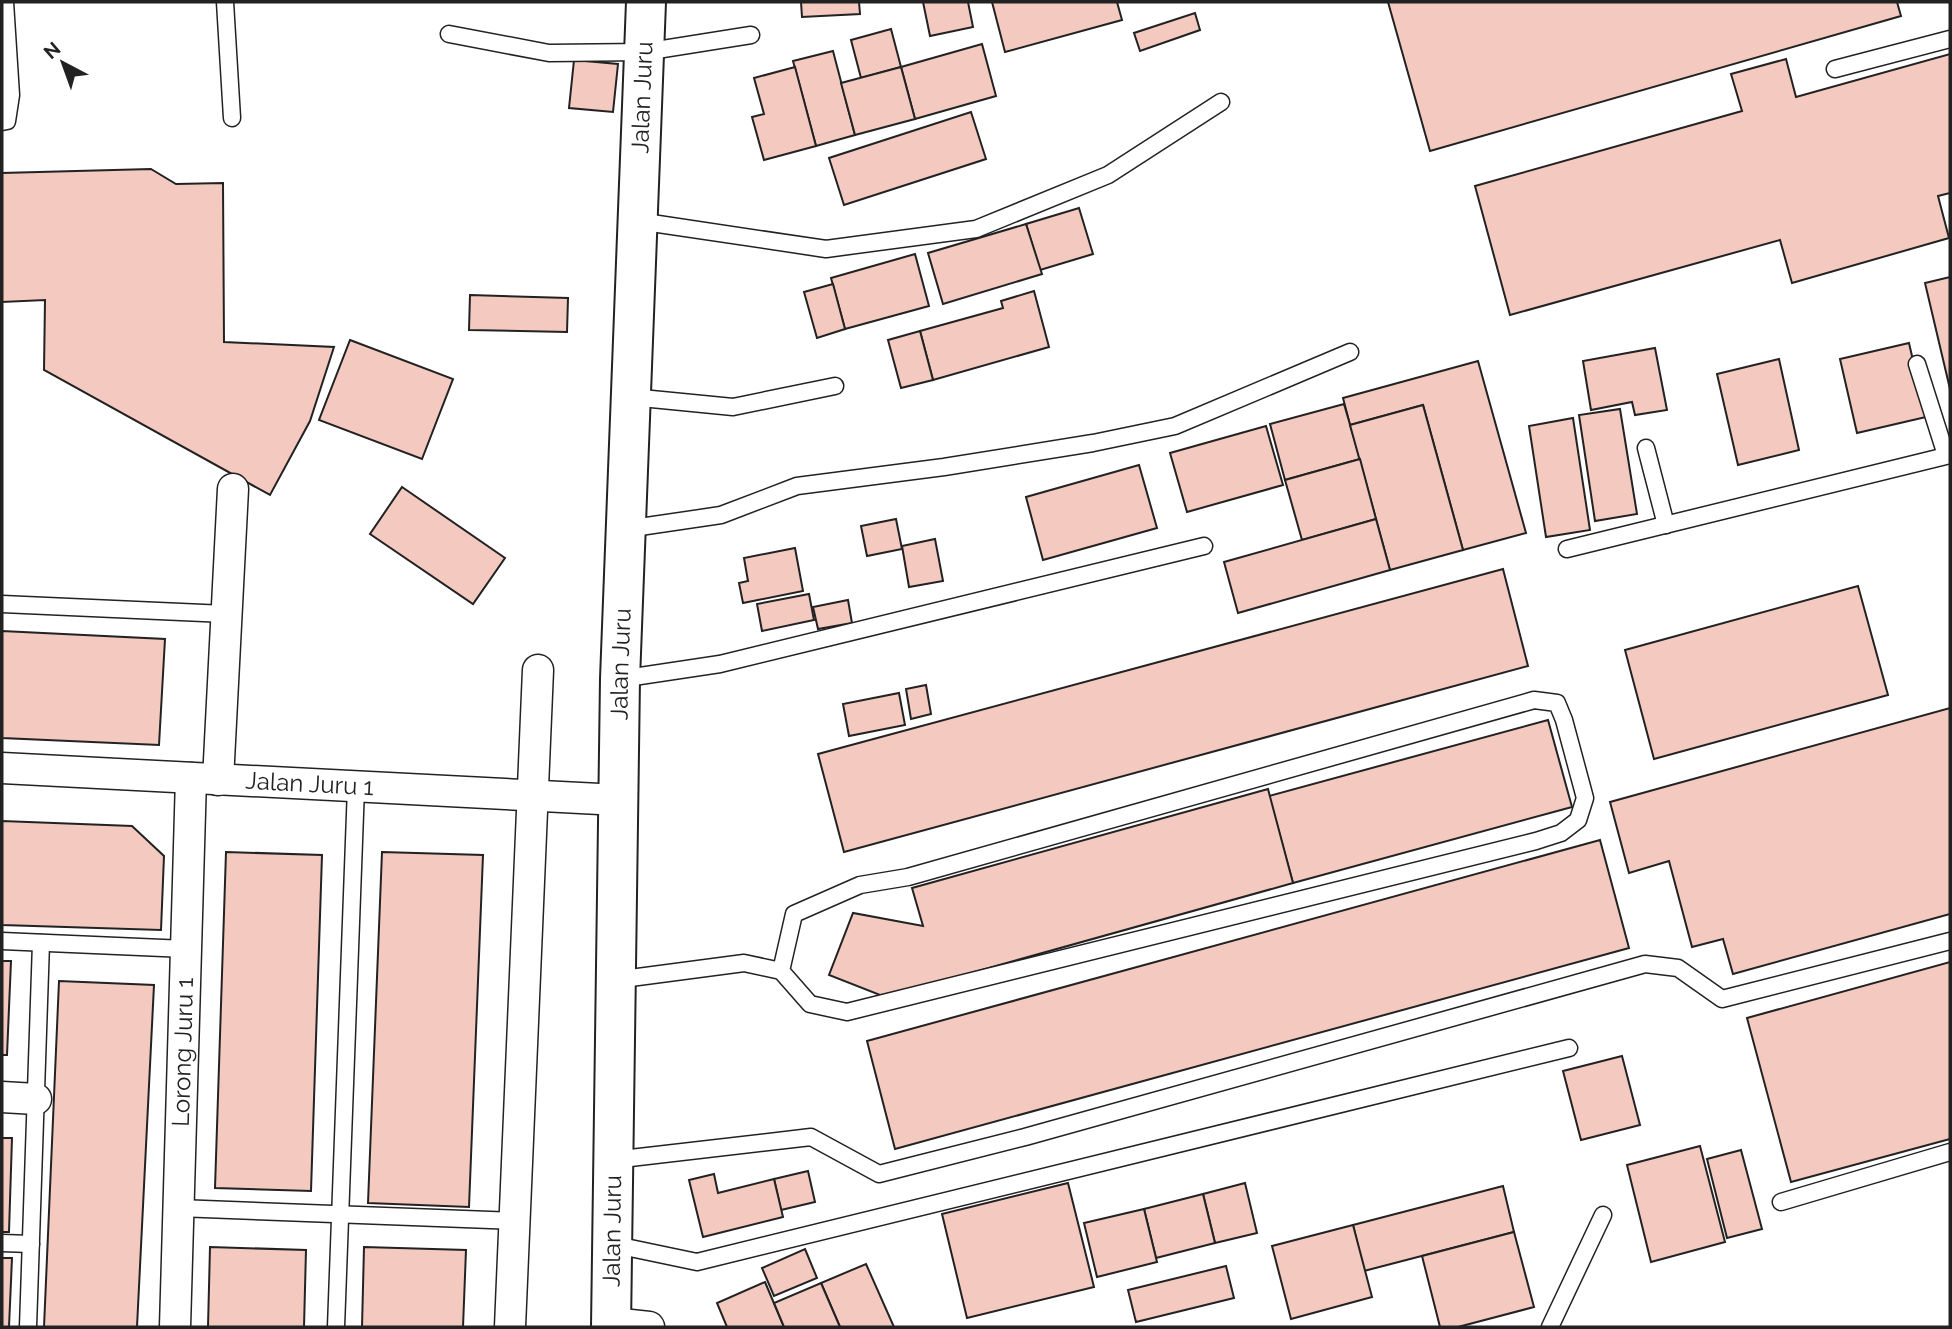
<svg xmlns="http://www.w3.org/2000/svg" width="1952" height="1329" font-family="Raleway,sans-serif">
  <rect width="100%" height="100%" fill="#fff"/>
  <g fill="#f3c9c0" stroke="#222" stroke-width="2">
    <polygon points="801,2 859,2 860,14 802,17"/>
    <polygon points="923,2 968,2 973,27 930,36"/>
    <polygon points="992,2 1117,2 1122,20 1005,52"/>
    <polygon points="1388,2 1897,2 1901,16 1430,151"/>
    <polygon points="1195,13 1200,30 1140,51 1134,33"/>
    <polygon points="891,29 901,67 861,78 851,40"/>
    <polygon points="982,44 996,96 915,119 901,67"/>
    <polygon points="833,51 855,135 816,146 793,61"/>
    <polygon points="1950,54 1950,193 1938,196 1949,238 1792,283 1780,240 1510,315 1475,186 1742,111 1731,74 1786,59 1796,97"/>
    <polygon points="574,60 618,64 613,112 569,108"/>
    <polygon points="795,67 816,146 764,160 752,117 764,114 754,78"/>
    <polygon points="901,67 915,119 855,135 841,83"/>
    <polygon points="971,112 986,159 844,205 829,158"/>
    <polygon points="151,169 176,184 223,183 224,342 334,347 310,421 270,495 44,370 45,300 2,302 2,173"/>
    <polygon points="1079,208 1093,254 1040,270 1026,224"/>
    <polygon points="1026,224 1042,274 943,304 928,253"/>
    <polygon points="915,254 929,306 845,329 831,278"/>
    <polygon points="1950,277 1950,389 1925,283"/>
    <polygon points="833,284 845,329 817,338 804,292"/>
    <polygon points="1034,291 1049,347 933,380 920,331 1003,308 1001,301"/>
    <polygon points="470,295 568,298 567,332 469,330"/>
    <polygon points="920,331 933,380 901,388 888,340"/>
    <polygon points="350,340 453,379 422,459 319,420"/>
    <polygon points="1909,343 1926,417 1857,433 1840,359"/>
    <polygon points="1655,348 1667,410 1635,415 1632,402 1591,410 1583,361"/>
    <polygon points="1779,359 1799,450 1738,465 1717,374"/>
    <polygon points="1478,361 1526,533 1463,550 1423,405 1350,425 1343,398"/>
    <polygon points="1344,404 1360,459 1285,480 1270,424"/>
    <polygon points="1423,405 1463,550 1390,570 1350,425"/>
    <polygon points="1620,409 1637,514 1595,521 1579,415"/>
    <polygon points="1573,418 1590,530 1546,537 1529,426"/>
    <polygon points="1266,426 1283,485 1187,512 1170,453"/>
    <polygon points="1360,459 1376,519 1302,540 1285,480"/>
    <polygon points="1139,465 1157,528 1043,560 1026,497"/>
    <polygon points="402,487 505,558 473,604 370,534"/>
    <polygon points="896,519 902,549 867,556 861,526"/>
    <polygon points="1376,519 1390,570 1238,613 1224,562"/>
    <polygon points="935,539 943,581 909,587 902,546"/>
    <polygon points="795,548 803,591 743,603 739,583 748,581 744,558"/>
    <polygon points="1503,569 1528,666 844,852 818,754"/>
    <polygon points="1858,586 1888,695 1654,759 1625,650"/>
    <polygon points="809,594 814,620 762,631 757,604"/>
    <polygon points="848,600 852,623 818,629 813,607"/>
    <polygon points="2,631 165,639 159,745 2,738"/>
    <polygon points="926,685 931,714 911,719 906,689"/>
    <polygon points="899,693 905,725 849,736 843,704"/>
    <polygon points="1950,708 1950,914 1733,974 1723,939 1692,947 1669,861 1629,873 1610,802"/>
    <polygon points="1548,720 1572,807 1293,883 1269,796"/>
    <polygon points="1268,789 1293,883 885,997 829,975 853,913 923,926 912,888"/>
    <polygon points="2,821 132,826 164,856 161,930 2,925"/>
    <polygon points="1600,840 1629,948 895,1149 867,1041"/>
    <polygon points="226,852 322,855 311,1191 215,1188"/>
    <polygon points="382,852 483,855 469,1207 368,1203"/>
    <polygon points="2,961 11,961 7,1055 2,1055"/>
    <polygon points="1950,962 1950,1139 1791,1182 1747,1018"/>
    <polygon points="59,981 154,985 137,1327 44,1327"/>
    <polygon points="1622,1056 1640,1125 1581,1140 1563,1071"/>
    <polygon points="2,1138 12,1138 9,1232 2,1232"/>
    <polygon points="1700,1146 1725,1242 1651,1262 1627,1165"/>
    <polygon points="1741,1150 1762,1229 1727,1238 1707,1159"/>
    <polygon points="808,1171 815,1202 781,1210 774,1179"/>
    <polygon points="714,1174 718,1193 774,1179 783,1217 703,1237 689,1180"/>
    <polygon points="1068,1183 1094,1287 967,1318 942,1214"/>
    <polygon points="1245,1183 1257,1233 1215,1243 1203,1194"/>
    <polygon points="1503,1186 1514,1232 1364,1271 1353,1225"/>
    <polygon points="1203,1194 1215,1243 1156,1258 1144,1209"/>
    <polygon points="1144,1209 1157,1262 1097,1277 1084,1223"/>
    <polygon points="1353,1225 1372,1297 1291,1319 1272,1246"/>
    <polygon points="1514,1232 1534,1307 1458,1327 1440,1327 1422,1256"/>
    <polygon points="210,1247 306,1250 304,1327 208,1327"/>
    <polygon points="364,1247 466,1250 463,1327 362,1327"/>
    <polygon points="805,1249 817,1278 774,1296 762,1268"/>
    <polygon points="2,1258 12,1258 9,1327 2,1327"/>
    <polygon points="866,1264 894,1327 840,1327 821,1283"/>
    <polygon points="1226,1266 1234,1298 1136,1322 1128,1290"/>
    <polygon points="765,1282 784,1327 727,1327 717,1303"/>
    <polygon points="821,1283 840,1327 784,1327 774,1303"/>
  </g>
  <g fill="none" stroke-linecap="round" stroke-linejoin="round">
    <g stroke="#222" stroke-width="19">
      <g id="service">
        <polyline points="225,2 232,118"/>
        <polyline points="449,34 549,53 644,52 751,35"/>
        <polyline points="1835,69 1950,39"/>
        <polyline points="2,122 7,121 11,95 5,2"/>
        <polyline points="638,221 826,249 976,229 1108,175 1221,102"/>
        <polyline points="1917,364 1946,455"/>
        <polyline points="631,397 733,407 835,386"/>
        <polyline points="1646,448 1666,525"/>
        <polyline points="626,529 721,515 797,486 944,467 1093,443 1175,426 1350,352"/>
        <polyline points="1567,549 1950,455"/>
        <polyline points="2,604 226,614"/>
        <polyline points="620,679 720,664 1204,546"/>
        <polyline points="2,941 186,949"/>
        <polyline points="615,980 744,963 781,971 810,1004 847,1012 1536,841 1561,833 1578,820 1585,798 1564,720 1557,703 1534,700 908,877 860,885 794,914 781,971"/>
        <polyline points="613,1160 811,1137 879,1174 1025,1137 1645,964 1678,968 1722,999 1950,941"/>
        <polyline points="1781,1202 1950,1152"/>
        <polyline points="178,1208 515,1221"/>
        <polyline points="2,1243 31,1244"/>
        <polyline points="611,1244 697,1262 1569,1048"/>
        <polyline points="28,1327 41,943"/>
        <polyline points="336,1327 356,787"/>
        <polyline points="1550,1327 1603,1215"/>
      </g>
    </g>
    <g stroke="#222" stroke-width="33">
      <g id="minor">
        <path id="s1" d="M2,768L619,800"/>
        <polyline points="218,780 233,489"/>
        <polyline points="2,1097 36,1099"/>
        <polyline points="612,1323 649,1327"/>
        <path id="s2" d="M175,1327L191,778"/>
        <polyline points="510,1327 538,670"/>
      </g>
    </g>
    <g stroke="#222" stroke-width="42">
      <g id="primary">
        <path id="s3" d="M611,1327L620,679L646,2"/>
      </g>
    </g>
    <use href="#service" stroke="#fff" stroke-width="16"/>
    <use href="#minor" stroke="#fff" stroke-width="30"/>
    <use href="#primary" stroke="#fff" stroke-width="38"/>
  </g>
  <g text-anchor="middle" stroke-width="5" stroke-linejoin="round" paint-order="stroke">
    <g font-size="24" fill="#222" stroke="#fff">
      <text dy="8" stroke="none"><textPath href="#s3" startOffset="1230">Jalan Juru</textPath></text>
      <text dy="8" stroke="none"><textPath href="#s3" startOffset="663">Jalan Juru</textPath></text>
      <text dy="8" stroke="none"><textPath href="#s1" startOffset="308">Jalan Juru 1</textPath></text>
      <text dy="8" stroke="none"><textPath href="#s2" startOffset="275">Lorong Juru 1</textPath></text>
      <text dy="8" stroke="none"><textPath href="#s3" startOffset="96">Jalan Juru</textPath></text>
    </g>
  </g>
  <rect width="1952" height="1329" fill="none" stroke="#222222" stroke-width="7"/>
  <g transform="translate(63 63) rotate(319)" stroke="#ffffff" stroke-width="5" paint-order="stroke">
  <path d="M0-5L12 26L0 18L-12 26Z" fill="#222222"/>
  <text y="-10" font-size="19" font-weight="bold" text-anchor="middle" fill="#222222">N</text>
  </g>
</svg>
